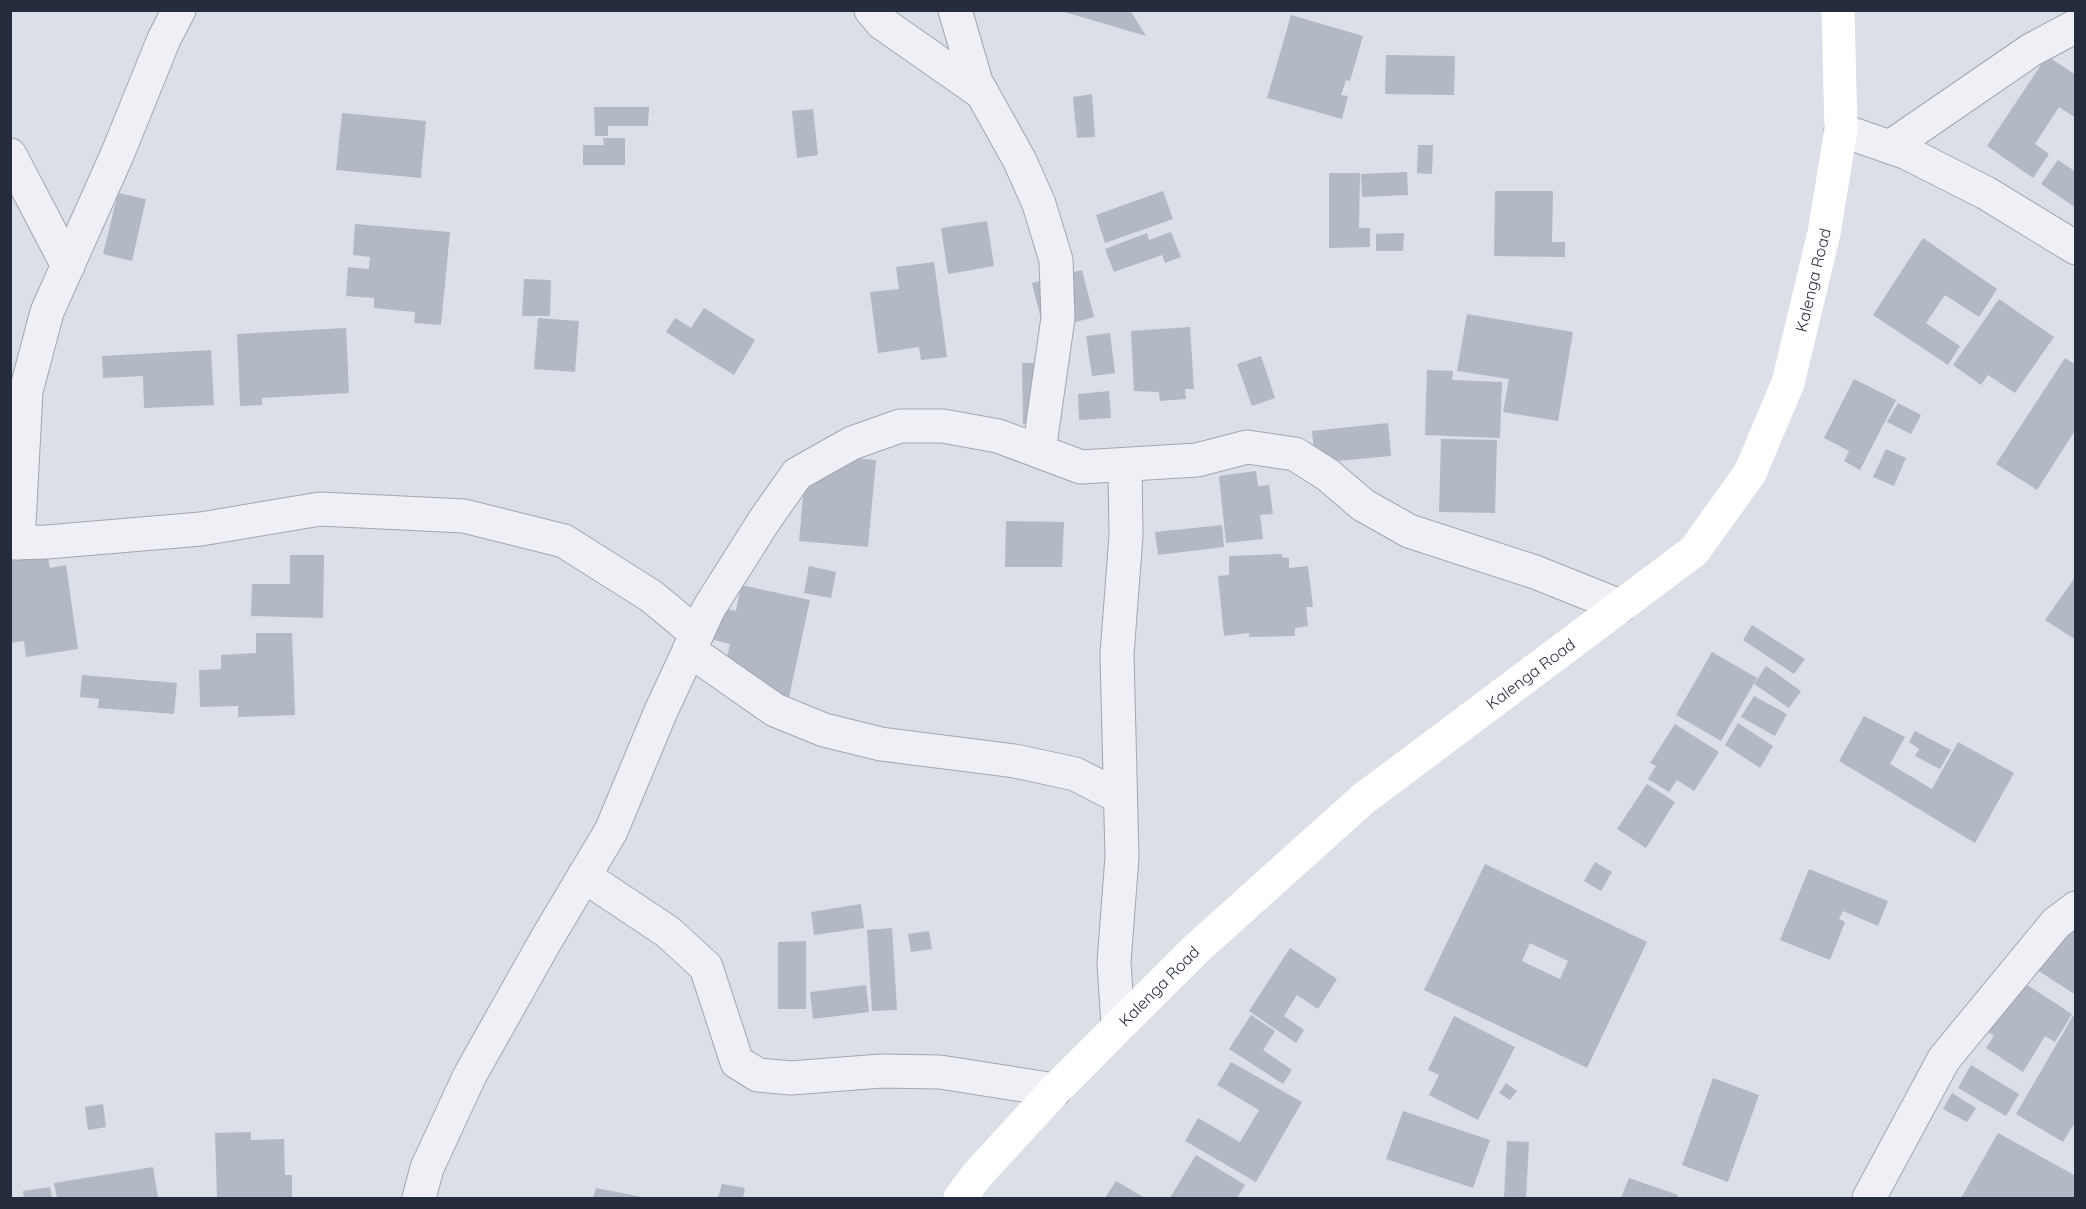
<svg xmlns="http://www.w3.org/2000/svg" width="2086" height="1209" font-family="Quicksand,sans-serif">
  <rect width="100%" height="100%" fill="#dbdfe7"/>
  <g fill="#b2b8c4" fill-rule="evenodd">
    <polygon points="1061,10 1130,10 1146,36 1061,11"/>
    <polygon points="1291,15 1363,36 1350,81 1346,80 1341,95 1348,96 1342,119 1267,98"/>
    <polygon points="1386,55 1455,56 1454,95 1385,94"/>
    <polygon points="2047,56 2076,75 2076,118 2059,107 2035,144 2049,154 2033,178 1987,146"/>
    <polygon points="1092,94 1095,137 1077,138 1073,97"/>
    <polygon points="594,107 649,107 648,126 608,126 608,136 595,136"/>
    <polygon points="813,109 818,155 797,158 792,111"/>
    <polygon points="342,113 426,121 421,178 336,170"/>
    <polygon points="603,138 625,138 625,165 583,165 583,145 604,145"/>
    <polygon points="1418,145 1433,145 1432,174 1417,173"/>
    <polygon points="2058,160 2076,172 2076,208 2041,184"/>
    <polygon points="1407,172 1408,195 1362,197 1361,174"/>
    <polygon points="1329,173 1360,173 1359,228 1370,228 1370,247 1329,248"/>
    <polygon points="1163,191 1173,219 1105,243 1096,215"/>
    <polygon points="1495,191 1553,191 1552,242 1565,242 1565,257 1494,256"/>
    <polygon points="118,193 146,199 132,261 103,254"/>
    <polygon points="987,221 994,266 948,274 941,228"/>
    <polygon points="355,224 450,232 441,325 414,323 415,312 374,308 374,298 346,296 348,267 369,269 370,257 353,255"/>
    <polygon points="1171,232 1181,257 1165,263 1162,255 1114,272 1105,249 1147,233 1149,240"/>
    <polygon points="1404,233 1403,251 1376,251 1376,234"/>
    <polygon points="1923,238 1997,289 1979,317 1945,295 1926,323 1960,346 1948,365 1873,315"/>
    <polygon points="934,262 947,357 921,360 919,347 878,353 870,292 899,289 896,267"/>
    <polygon points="1082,270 1094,317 1044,331 1032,283"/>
    <polygon points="524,279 551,280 550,316 522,316"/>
    <polygon points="1999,299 2054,337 2015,393 1988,375 1981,385 1953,365"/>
    <polygon points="704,308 755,340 734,375 666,332 675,318 691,328"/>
    <polygon points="1467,314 1573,332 1558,421 1503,412 1509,379 1457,371"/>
    <polygon points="538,318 579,321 575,372 534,369"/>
    <polygon points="1190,327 1194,389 1185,389 1186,399 1160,401 1159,392 1134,391 1131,331"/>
    <polygon points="346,328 349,393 262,398 262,405 240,406 237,334"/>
    <polygon points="1110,333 1115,373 1092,376 1086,336"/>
    <polygon points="211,350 214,405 144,408 143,376 103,378 102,356"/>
    <polygon points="1261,356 1275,398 1252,406 1237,364"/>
    <polygon points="2065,358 2076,365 2076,429 2037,490 1996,464"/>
    <polygon points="1022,363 1045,363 1046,424 1023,424"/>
    <polygon points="1427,370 1453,371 1452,380 1502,382 1500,438 1425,435"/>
    <polygon points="1854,379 1896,400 1860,470 1844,461 1849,451 1824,438"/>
    <polygon points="1109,391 1111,418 1079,420 1078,394"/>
    <polygon points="1898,403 1921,415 1911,434 1887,422"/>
    <polygon points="1388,423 1391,456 1315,463 1312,431"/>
    <polygon points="1441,439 1497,440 1495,513 1439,512"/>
    <polygon points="1886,449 1906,458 1894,486 1873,477"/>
    <polygon points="807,454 876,460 868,547 799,541"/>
    <polygon points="1256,471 1258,486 1269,485 1273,514 1260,515 1263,539 1226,543 1219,476"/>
    <polygon points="1006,521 1064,522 1062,567 1005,567"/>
    <polygon points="1222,525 1224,547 1158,555 1155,532"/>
    <polygon points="47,554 50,568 66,565 78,649 26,657 24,641 10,643 10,560"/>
    <polygon points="1282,554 1282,557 1289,558 1289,568 1308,566 1313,607 1306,607 1308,626 1295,628 1295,636 1249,637 1249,633 1224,636 1218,576 1229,575 1229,556"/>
    <polygon points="290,555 324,555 323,618 251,616 252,584 290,584"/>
    <polygon points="809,566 836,572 831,598 804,593"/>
    <polygon points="2076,576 2076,640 2045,620"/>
    <polygon points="741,585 810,600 789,697 721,684 730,644 710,639 717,607 736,611"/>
    <polygon points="1752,625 1805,659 1794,674 1743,640"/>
    <polygon points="256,633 292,633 295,715 238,717 238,706 200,707 199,670 221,669 221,655 256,653"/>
    <polygon points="1712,652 1757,678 1721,741 1676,715"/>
    <polygon points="1766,666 1801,691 1789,708 1754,684"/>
    <polygon points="82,675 177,683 174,714 98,708 99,699 80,697"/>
    <polygon points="1754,696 1787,714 1775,736 1741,717"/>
    <polygon points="1864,716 1905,737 1890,764 1932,789 1958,742 2014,773 1975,843 1839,761"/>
    <polygon points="1738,723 1773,746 1760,768 1725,745"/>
    <polygon points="1675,724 1719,752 1694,791 1677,780 1669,792 1648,779 1656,766 1650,763"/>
    <polygon points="1915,731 1951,750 1940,769 1915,756 1919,749 1909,742"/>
    <polygon points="1647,784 1675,802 1646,848 1617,829"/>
    <polygon points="1595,862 1612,872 1601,891 1584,881"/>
    <path d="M1485,864L1647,942L1587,1068L1424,990ZM1530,943L1568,961L1560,979L1522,961Z"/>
    <polygon points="1809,869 1888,901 1878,926 1843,911 1839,919 1845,922 1830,960 1780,940"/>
    <polygon points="861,904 864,928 814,935 811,912"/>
    <polygon points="2076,910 2076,995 2037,970"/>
    <polygon points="892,928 897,1010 872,1011 867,930"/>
    <polygon points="929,931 932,949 911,952 908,934"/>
    <polygon points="806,941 806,1009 778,1009 778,942"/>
    <polygon points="1290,948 1337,979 1318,1009 1297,995 1284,1016 1304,1030 1296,1043 1249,1011"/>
    <polygon points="2021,981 2072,1014 2055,1042 2045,1036 2023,1072 1986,1048 1994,1036 1988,1032"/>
    <polygon points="866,985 869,1012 813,1019 810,992"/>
    <polygon points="1251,1015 1275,1031 1263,1050 1292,1070 1283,1084 1229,1049"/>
    <polygon points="1454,1016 1515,1047 1478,1120 1429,1095 1439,1075 1428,1070"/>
    <polygon points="2073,1016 2076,1018 2076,1121 2063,1142 2016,1114"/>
    <polygon points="1231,1062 1302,1102 1256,1182 1185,1141 1198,1118 1240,1142 1259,1110 1217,1085"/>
    <polygon points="1971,1065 2019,1094 2006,1116 1958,1088"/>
    <polygon points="1713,1078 1759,1095 1728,1182 1682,1165"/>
    <polygon points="1506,1083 1517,1091 1510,1100 1499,1093"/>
    <polygon points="1952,1093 1976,1108 1967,1122 1943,1109"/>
    <polygon points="103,1104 106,1127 88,1130 85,1107"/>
    <polygon points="1403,1111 1490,1140 1473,1188 1386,1159"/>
    <polygon points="251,1132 251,1140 284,1139 285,1175 292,1175 292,1198 217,1198 215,1133"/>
    <polygon points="1998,1133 2076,1176 2075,1198 1961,1198"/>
    <polygon points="1507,1141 1529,1142 1526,1198 1504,1198"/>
    <polygon points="1196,1155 1245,1185 1237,1198 1170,1198"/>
    <polygon points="153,1167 158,1198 57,1198 54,1183"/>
    <polygon points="1629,1178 1678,1195 1677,1198 1621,1198"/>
    <polygon points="1116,1181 1145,1198 1105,1198"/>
    <polygon points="722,1184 745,1188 743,1198 718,1198"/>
    <polygon points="50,1187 52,1198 24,1198 23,1191"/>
    <polygon points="596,1188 642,1197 642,1198 593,1198"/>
  </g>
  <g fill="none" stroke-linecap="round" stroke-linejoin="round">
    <g stroke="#a1a6b1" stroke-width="35">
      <g id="street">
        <polyline points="871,10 882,23 982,93"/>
        <polyline points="955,10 976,82 1020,161 1039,204 1056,260 1058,318 1039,451"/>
        <polyline points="1841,130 1907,153 1986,193 2076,248"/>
        <polyline points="1890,147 2031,50 2076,26"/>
        <polyline points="10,155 68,266"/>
        <polyline points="10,543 47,542 201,529 320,509 464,516 564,541 651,596 697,634"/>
        <polyline points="18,543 26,391 47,312 117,155 164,39 179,10"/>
        <polyline points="689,650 775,710 824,730 881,744 1015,761 1075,774 1120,797"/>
        <polyline points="584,876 668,932 706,967 737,1062 758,1075 791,1078 881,1071 940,1072 1055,1090"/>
        <polyline points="1118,1026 1114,962 1122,857 1117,654 1126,536 1125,466"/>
        <polyline points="419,1198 427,1168 470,1075 546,940 611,831 661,711 709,608 764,521 797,474 852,443 900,426 943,426 998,436 1081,467 1197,460 1247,447 1295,454 1328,475 1363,505 1409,531 1535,572 1620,606"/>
        <polyline points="1869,1198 1944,1059 2056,923 2076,908"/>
      </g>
    </g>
    <use href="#street" stroke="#eef0f5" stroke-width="33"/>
    <path stroke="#fff" stroke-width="33" id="s1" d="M960,1198L977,1175L1055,1090L1195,950L1363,799L1694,551L1750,473L1788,383L1824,233L1841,130L1838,10"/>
  </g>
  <g text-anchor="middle" stroke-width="6" stroke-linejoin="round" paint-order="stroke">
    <g font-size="16" fill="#252c3e" stroke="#ebeef5">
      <text dy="6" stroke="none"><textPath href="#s1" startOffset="1281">Kalenga Road</textPath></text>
      <text dy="6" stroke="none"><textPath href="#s1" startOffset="777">Kalenga Road</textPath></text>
      <text dy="6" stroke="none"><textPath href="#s1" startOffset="291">Kalenga Road</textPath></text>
    </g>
  </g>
  <rect width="2086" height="1209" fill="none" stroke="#252c3e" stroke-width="24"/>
</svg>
